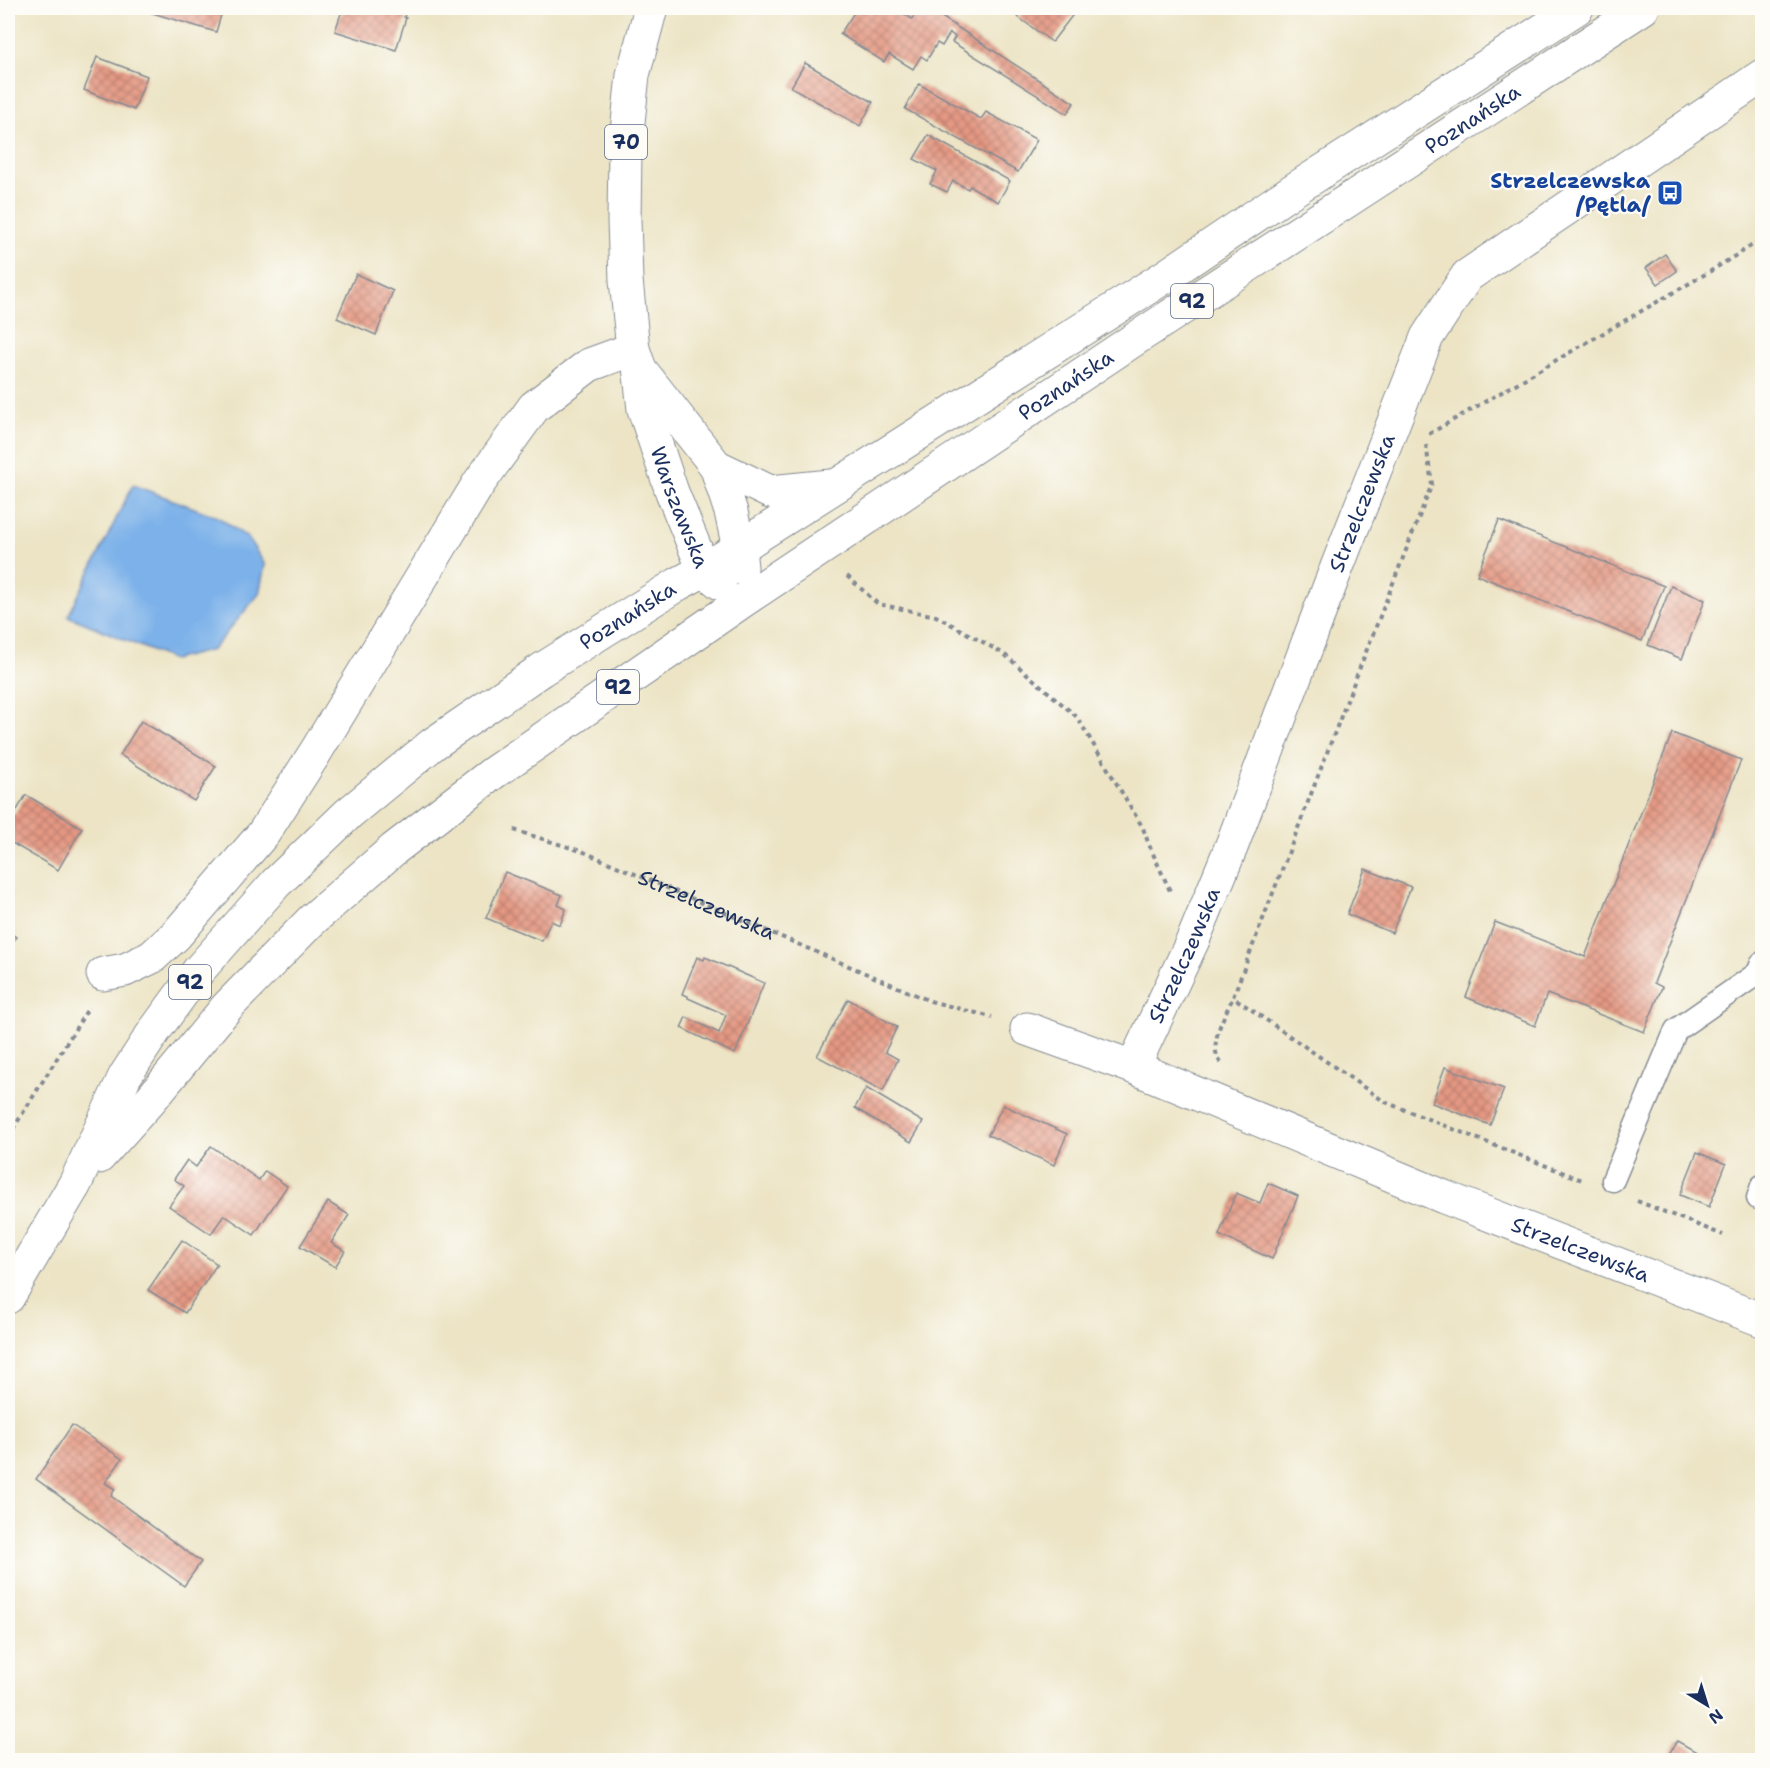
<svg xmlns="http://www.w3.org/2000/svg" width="1770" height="1768" font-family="'Shantell Sans',sans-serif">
  <defs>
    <pattern id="building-cross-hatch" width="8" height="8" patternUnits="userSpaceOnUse" patternTransform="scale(1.5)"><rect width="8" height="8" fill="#e59983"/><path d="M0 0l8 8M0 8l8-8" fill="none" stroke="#b97d6e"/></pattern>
  </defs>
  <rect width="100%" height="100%" fill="#fdfcf7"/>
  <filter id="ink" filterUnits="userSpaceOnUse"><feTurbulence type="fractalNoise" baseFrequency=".0167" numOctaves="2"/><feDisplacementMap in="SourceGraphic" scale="12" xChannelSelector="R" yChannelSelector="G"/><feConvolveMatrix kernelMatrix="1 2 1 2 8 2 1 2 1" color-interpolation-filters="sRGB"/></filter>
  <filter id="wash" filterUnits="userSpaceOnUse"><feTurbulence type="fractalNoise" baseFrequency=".008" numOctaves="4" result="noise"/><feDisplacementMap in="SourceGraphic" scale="24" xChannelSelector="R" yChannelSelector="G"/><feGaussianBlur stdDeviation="1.35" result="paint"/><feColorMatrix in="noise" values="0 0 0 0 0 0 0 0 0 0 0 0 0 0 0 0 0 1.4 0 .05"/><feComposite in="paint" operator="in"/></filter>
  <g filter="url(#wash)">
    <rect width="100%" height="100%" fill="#ece4c5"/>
    <polygon fill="#7bb1e9" stroke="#4b70a4" stroke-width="1.5" points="133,485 218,517 248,538 265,565 259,594 212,650 173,660 68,616"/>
    <g id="blocks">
      <g fill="url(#building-cross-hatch)">
        <polygon points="136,8 223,8 216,32"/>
        <polygon points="343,8 407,8 404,17 406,18 396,50 335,31"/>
        <polygon points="857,8 895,8 912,19 919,8 928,8 1074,103 1067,114 952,42 955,37 950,33 942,46 937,43 927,60 921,56 913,69 889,54 884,62 840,34"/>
        <polygon points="1026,8 1078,8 1052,42 1018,17"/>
        <polygon points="97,57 147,76 134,110 84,90"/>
        <polygon points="805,63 873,102 860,126 791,87"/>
        <polygon points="919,84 981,119 986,112 1037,140 1018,172 905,109"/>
        <polygon points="928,135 1010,181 998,202 970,186 968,189 953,181 947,192 930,184 937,171 914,159"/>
        <polygon points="1665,254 1677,271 1658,284 1646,268"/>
        <polygon points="356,274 393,291 376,335 337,318"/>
        <polygon points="1499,520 1664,586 1642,641 1477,575"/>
        <polygon points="1671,586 1705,600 1682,659 1648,645"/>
        <polygon points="141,721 216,766 194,801 120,755"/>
        <polygon points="1672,733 1741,760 1654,983 1662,987 1644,1032 1547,994 1535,1026 1466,997 1495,922 1585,957"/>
        <polygon points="26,795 82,828 58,870 12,843 8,850 8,811 14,815"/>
        <polygon points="1365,869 1411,887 1392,933 1347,914"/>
        <polygon points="505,872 562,895 558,905 566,909 560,925 551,921 542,941 486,918"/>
        <polygon points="8,932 16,937 8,950"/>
        <polygon points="697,957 704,960 705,957 764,983 735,1054 681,1028 686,1017 719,1033 726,1015 688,998 688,996 682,994"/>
        <polygon points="848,999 897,1027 885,1052 898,1059 883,1091 817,1056"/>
        <polygon points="1445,1067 1504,1089 1490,1125 1432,1103"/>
        <polygon points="866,1088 923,1122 911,1142 855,1108"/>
        <polygon points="1003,1105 1067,1134 1054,1165 988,1135"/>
        <polygon points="211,1146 259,1180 265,1171 287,1186 254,1235 224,1215 211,1234 169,1206 184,1186 174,1179 187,1160 196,1167"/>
        <polygon points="1697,1152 1726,1164 1709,1207 1680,1195"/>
        <polygon points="1268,1183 1298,1196 1272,1259 1219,1235 1236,1193 1260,1203"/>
        <polygon points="328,1202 349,1215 331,1243 345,1251 335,1267 300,1246"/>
        <polygon points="182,1240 217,1264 185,1313 148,1290"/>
        <polygon points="72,1425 122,1459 105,1483 115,1489 111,1496 201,1562 184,1586 36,1479"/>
        <polygon points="1677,1741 1711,1760 1665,1760"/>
        <polygon points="1642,1753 1654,1760 1637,1760"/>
      </g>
    </g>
  </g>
  <g filter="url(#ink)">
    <use href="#blocks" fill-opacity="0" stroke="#848a92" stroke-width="1.5"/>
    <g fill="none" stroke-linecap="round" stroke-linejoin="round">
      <g stroke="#848a92" stroke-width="25">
        <g id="service">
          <polyline points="1613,1180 1676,1030 1758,973 1762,963"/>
          <polyline points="1758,1198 1762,1186"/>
        </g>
      </g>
      <g stroke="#848a92" stroke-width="35">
        <g id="minor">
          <polyline points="103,974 125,970 152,957 176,935 263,834 315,753 479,483 534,407 589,365 633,349"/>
          <path id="s2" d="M1027,1029L1133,1067L1444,1197L1762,1320"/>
          <path id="s3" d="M1133,1067L1193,940L1232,845L1321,608L1427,337L1467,276L1762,76"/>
        </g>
      </g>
      <g stroke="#848a92" stroke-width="35">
        <g id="primary">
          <path id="s4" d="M651,8L633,75L625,151L624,220L626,280L633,349L639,366L644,409L672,492L704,570L720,583"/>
          <polyline points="639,368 716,466 731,512 739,548 741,568"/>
          <polyline points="716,466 770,492 831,486"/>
          <path id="s5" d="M99,1157L151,1099L227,1007L312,920L394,849L493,773L744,600L1132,341L1643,8"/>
          <path id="s6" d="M8,1297L75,1184L125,1076L155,1030L199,970L276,883L349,813L433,744L541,670L678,584L704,570L1166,276L1292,191L1577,8"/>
        </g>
      </g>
      <g stroke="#848a92" stroke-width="4" stroke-dasharray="4.5 4.5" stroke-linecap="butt">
        <polyline points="1429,434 1714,269 1762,239"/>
        <polyline points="1426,445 1432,484 1353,685 1233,997 1385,1102 1582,1180"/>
        <polyline points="847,576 878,604 936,616 1004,654 1077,717 1143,828 1149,845 1171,893"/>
        <path id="s1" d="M514,830L584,852L930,1001L992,1017"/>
        <path d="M1221,1063C1206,1045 1226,1014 1233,997"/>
        <polyline points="8,1137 89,1007"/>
        <polyline points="1637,1201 1723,1235"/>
        <polyline points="1759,1249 1762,1251"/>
      </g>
      <use href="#service" stroke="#fff" stroke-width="22"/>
      <use href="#minor" stroke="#fff" stroke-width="33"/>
      <use href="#primary" stroke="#fff" stroke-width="33"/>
    </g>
  </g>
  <defs>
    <g id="bus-square" transform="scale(1.35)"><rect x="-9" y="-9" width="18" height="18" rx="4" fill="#1a4fb4" stroke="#fdfcf7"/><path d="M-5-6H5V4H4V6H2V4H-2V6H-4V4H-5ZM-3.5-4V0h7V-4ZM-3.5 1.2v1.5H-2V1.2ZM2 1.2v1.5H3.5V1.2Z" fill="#fff"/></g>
  </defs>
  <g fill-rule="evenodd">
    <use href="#bus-square" x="1670" y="193"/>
  </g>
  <g text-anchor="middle" stroke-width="4.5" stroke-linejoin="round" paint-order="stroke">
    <g fill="#fdfcf7" stroke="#5f6c8c" stroke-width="1.5">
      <rect x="605" y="125" width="42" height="34" rx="4.5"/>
      <rect x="1171" y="284" width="42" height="34" rx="4.5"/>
      <rect x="597" y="670" width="42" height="34" rx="4.5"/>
      <rect x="169" y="965" width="42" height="34" rx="4.5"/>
    </g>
    <g font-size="20" font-weight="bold" fill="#1b2f5e">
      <text x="626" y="149">70</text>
      <text x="1192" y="308">92</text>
      <text x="618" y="694">92</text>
      <text x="190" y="989">92</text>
    </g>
    <g font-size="21" fill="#1b2f5e" stroke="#fdfcf7">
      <text dy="7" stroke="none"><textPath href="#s5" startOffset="1730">Poznańska</textPath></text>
      <text dy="7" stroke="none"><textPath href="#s5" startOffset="1244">Poznańska</textPath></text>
      <text dy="7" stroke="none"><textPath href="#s3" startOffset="609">Strzelczewska</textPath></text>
      <text dy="7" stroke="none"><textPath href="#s4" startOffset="510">Warszawska</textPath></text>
      <text dy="7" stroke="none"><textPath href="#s6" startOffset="939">Poznańska</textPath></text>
      <text dy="7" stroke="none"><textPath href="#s1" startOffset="207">Strzelczewska</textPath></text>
      <text dy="7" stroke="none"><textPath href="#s3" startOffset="123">Strzelczewska</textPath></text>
      <text dy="7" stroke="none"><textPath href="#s2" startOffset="596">Strzelczewska</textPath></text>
    </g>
    <g font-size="21" font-weight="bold" fill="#164399" stroke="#fdfcf7" text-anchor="end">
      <text x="1650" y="188">Strzelczewska<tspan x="1650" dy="24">/Pętla/</tspan></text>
    </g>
  </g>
  <rect width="1770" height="1768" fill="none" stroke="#fdfcf7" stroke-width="30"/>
  <g transform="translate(1707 1705) rotate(142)" stroke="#fdfcf7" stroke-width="4.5" paint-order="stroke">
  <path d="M0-4.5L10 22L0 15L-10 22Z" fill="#1b2f5e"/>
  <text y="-9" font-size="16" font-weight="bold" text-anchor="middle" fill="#1b2f5e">N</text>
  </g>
</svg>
